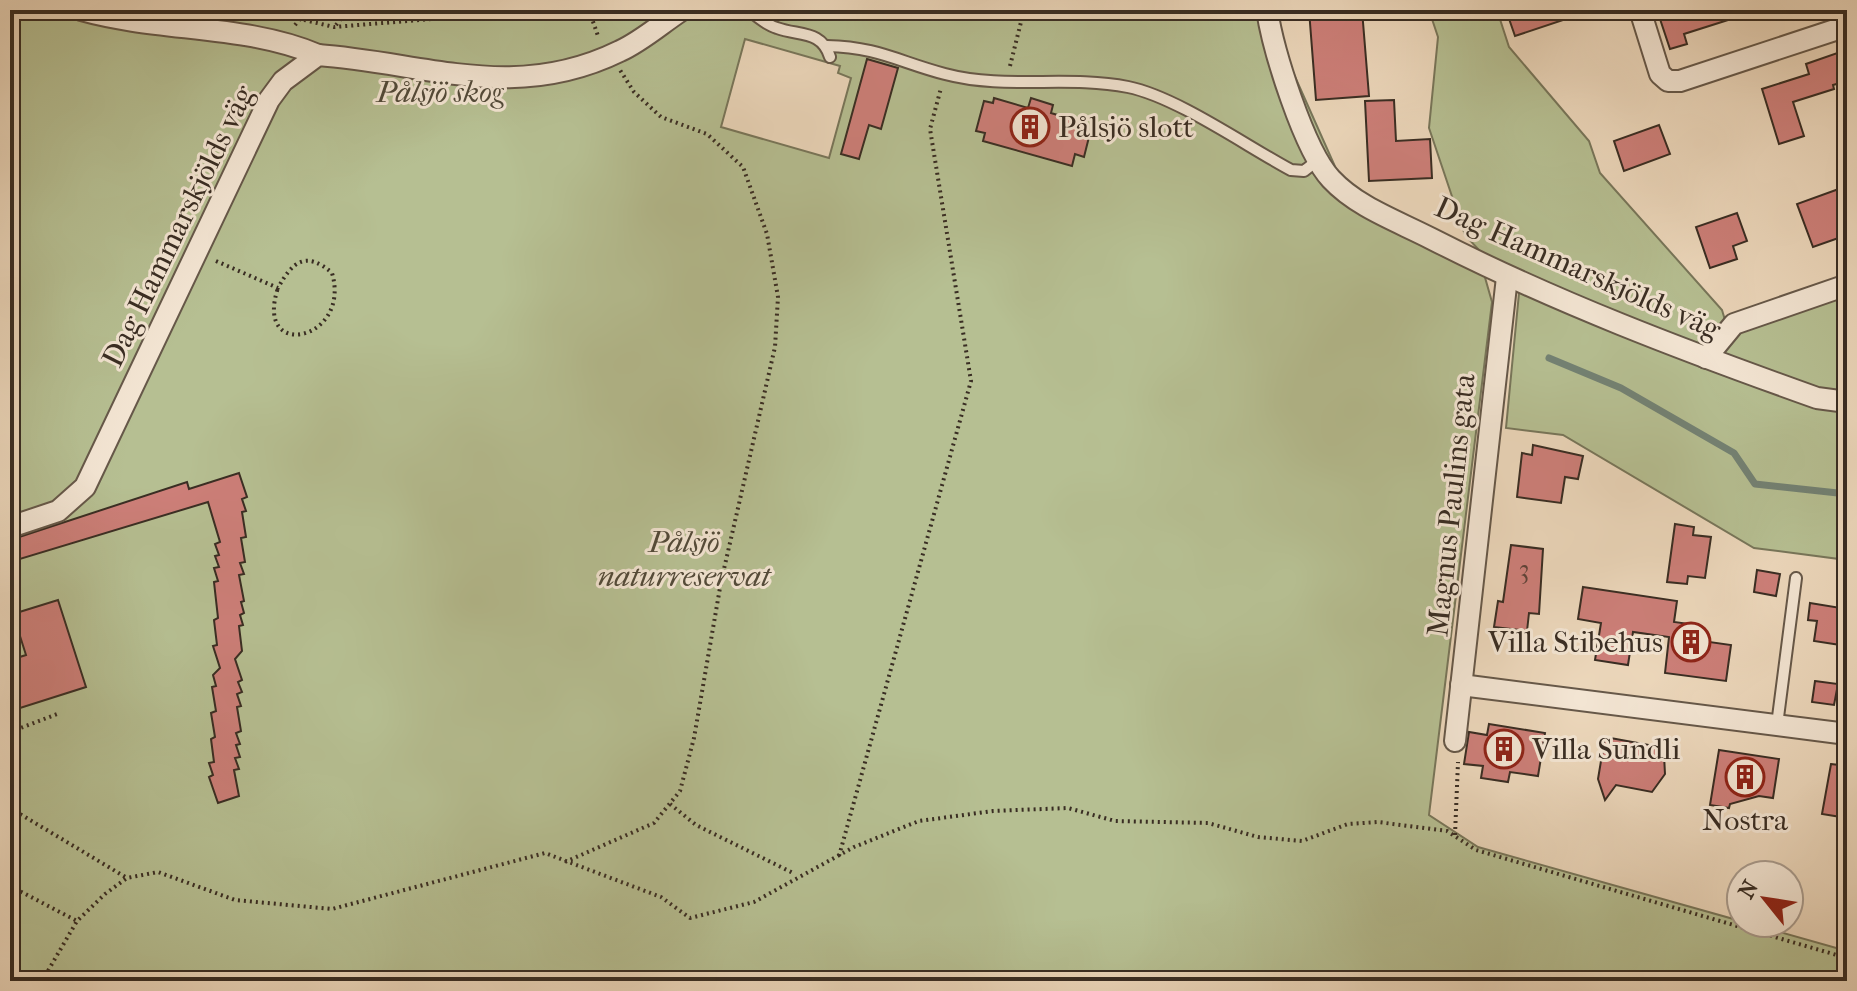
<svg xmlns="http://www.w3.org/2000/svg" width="1857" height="991" font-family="'IM FELL French Canon',serif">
  <rect width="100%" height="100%" fill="#ecd7bb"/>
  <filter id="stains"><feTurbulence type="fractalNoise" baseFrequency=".0025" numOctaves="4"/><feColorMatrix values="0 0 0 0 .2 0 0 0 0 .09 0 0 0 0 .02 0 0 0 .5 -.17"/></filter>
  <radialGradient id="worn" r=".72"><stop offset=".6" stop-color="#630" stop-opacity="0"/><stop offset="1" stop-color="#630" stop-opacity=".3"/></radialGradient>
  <g fill="#b6bf92" stroke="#78765a" stroke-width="2" fill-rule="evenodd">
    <path d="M10,10H1278L1280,43L1341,180L1484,274L1492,302L1429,815L1478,847L1847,951V981H10ZM745,39L840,66L838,73L851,78L829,158L721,127Z"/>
    <polygon points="1429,10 1497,10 1509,47 1589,141 1600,173 1722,310 1725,320 1847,292 1847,560 1754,548 1563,435 1506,428 1519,293 1465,235 1429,128 1438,37"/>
  </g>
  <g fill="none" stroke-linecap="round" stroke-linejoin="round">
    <polyline stroke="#738274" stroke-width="7" points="1549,358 1621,388 1734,453 1755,484 1847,494"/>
  </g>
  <g fill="#cd7f79" stroke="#392d23" stroke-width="2">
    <polygon points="1309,10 1362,10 1369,96 1316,100"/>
    <polygon points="1506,10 1584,10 1584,13 1515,36"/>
    <polygon points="1668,10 1747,10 1747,14 1684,34 1687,44 1670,49 1658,13"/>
    <polygon points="1843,51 1847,81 1833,85 1834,89 1793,102 1804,136 1779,144 1762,89 1809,74 1806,64"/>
    <polygon points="867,59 898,68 881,129 869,125 859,159 841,154"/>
    <polygon points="994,98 1028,108 1031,98 1053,105 1051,113 1084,123 1082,131 1090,133 1084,157 1075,154 1072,166 983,141 985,133 976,131 984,101 993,103"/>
    <polygon points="1394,100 1396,141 1430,139 1432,178 1369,181 1365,101"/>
    <polygon points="1659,125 1670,154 1624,171 1614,141"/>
    <polygon points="1847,186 1847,235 1813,247 1797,204"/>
    <polygon points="1737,213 1747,241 1733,246 1737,259 1710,268 1696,227"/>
    <polygon points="1533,445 1583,456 1578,479 1565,477 1561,503 1517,497 1522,453 1532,455"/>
    <polygon points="239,473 247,497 242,499 246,511 242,512 246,537 241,538 245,562 240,563 244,574 239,575 244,601 241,602 244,613 240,615 243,625 239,626 242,651 235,659 242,680 238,682 242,692 237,694 241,706 237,707 241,731 236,733 240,744 236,745 240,757 235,758 239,769 234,770 239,796 218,803 209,777 213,775 209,763 214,762 211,739 215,737 211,713 216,711 212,687 216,686 213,675 220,668 213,646 217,645 214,620 218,618 214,582 218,581 214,568 219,567 215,556 219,555 215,544 220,542 208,502 10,562 10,540 187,482 189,489"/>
    <polygon points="1675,524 1694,527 1693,535 1711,537 1705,578 1688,576 1687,584 1667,582"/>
    <polygon points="1511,545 1543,549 1539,614 1529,613 1527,631 1494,627 1498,601 1503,602"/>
    <polygon points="1757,570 1780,574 1776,596 1754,592"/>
    <polygon points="1583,587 1677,601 1674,622 1697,625 1695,640 1731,645 1726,681 1665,673 1669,637 1633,632 1628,665 1595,660 1601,623 1578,619"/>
    <polygon points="58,600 86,687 20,708 10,677 10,660 26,655 13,614"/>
    <polygon points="1810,603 1847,609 1847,646 1814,641 1817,621 1808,620"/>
    <polygon points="1815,681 1838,684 1834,705 1812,702"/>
    <polygon points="1489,724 1545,733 1538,776 1510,772 1508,782 1481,778 1483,766 1464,764 1469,732 1487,735"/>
    <polygon points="1605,737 1660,747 1659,752 1664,755 1665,774 1652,792 1616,785 1605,800 1598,779"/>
    <polygon points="1719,750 1779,759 1773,798 1759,796 1730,804 1729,808 1710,805"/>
    <polygon points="1831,764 1847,766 1847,811 1842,810 1841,817 1822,814"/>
  </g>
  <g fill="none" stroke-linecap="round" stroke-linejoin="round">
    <g stroke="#665849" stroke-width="14">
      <g id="service">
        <path d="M749,10C756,16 767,25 777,28C799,36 822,30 830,57"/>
        <path d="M827,46C878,47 899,62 945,74C1005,90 1067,75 1128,87C1177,97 1246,146 1291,170L1304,171L1318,160"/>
        <polyline points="1777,725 1796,578"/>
      </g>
    </g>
    <g stroke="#665849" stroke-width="24">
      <g id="minor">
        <path d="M81,10C159,32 246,24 318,55"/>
        <path d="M1267,10C1273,50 1304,150 1331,179C1357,207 1397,221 1430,238C1555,302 1685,351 1817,398L1847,402"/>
        <polyline points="1640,10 1660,74 1668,81 1680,81 1847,26"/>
        <polyline points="1706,358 1734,324 1847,285"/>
        <path d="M10,527L58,511L85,487L269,100L283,81L318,55C426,63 514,103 620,51C642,41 662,23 682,10"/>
        <polyline points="1461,685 1847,734"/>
        <polyline points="1455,741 1507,277"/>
      </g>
    </g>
    <g stroke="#392d23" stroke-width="4" stroke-dasharray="2 4" stroke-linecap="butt">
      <polyline points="589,10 598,36"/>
      <polyline points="295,25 300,19 334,27 492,14 508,10"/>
      <polyline points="336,25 348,10"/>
      <polyline points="1010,66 1024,10"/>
      <path d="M216,261L278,288C292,262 306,250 332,273C352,341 253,362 278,288"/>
      <polyline points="10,732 60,713"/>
      <polyline points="670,804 696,825 795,874"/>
      <polyline points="10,808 127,878"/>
      <polyline points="1455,835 1458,762"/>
      <polyline points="839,856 971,381 930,129 941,88"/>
      <polyline points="565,862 654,823 680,791 694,738 721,582 775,347 778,297 767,234 743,167 707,134 661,117 634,92 620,70"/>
      <polyline points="10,886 77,921"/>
      <polyline points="42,981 77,921 105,894 127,878 158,872 235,900 332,909 545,853 661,897 690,918 754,902 854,847 919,821 993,811 1068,808 1115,821 1208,823 1258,837 1302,841 1348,824 1378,822 1447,831 1476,850 1847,958"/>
    </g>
    <use href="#service" stroke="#f3e5d3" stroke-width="10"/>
    <use href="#minor" stroke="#f3e5d3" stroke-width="20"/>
  </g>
  <defs>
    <g id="building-ring" transform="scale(2)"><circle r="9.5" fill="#f3e5d3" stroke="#8f2418" stroke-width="1.5"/><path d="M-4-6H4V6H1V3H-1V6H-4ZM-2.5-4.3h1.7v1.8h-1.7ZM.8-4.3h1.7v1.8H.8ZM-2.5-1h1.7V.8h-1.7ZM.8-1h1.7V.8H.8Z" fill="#8f2418"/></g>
  </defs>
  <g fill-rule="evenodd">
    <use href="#building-ring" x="1030" y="127"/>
    <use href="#building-ring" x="1691" y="642"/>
    <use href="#building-ring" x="1504" y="749"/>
    <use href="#building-ring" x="1745" y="777"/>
  </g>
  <g text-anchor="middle" stroke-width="6" stroke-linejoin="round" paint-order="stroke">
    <g font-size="26" fill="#5e4238">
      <text x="1524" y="578">3</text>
    </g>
    <g font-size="30" font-style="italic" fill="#524a39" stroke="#f3e5d3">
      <text x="440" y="102">Pålsjö skog</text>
      <text x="684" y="552">Pålsjö<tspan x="684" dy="34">naturreservat</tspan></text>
    </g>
    <g font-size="30" fill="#392d23" stroke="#f3e5d3" text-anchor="start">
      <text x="1058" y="137">Pålsjö slott</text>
      <text x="1663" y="652" text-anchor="end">Villa Stibehus</text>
      <text x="1532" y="759">Villa Sundli</text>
      <text x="1745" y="830" text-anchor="middle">Nostra</text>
    </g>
    <g font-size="30" fill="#392d23" stroke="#f3e5d3">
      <text transform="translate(178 226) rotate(-64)" y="10">Dag Hammarskjölds väg</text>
      <text transform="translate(1578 268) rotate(24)" y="10">Dag Hammarskjölds väg</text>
      <text transform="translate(1451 505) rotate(-84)" y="10">Magnus Paulins gata</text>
    </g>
  </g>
  <rect width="1857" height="991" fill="none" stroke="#ecd7bb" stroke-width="40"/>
  <rect x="12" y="12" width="1833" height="967" fill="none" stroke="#392d23" stroke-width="4"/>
  <rect x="20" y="20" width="1817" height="951" fill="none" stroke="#392d23" stroke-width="2"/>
  <g transform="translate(1765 899) rotate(300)"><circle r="38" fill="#f3e5d3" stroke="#a99b8d" stroke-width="2"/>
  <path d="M0-6L14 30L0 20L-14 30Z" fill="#8f2418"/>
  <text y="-12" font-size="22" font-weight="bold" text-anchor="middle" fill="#392d23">N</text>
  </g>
  <rect width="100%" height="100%" filter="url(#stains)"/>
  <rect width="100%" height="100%" fill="url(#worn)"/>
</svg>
